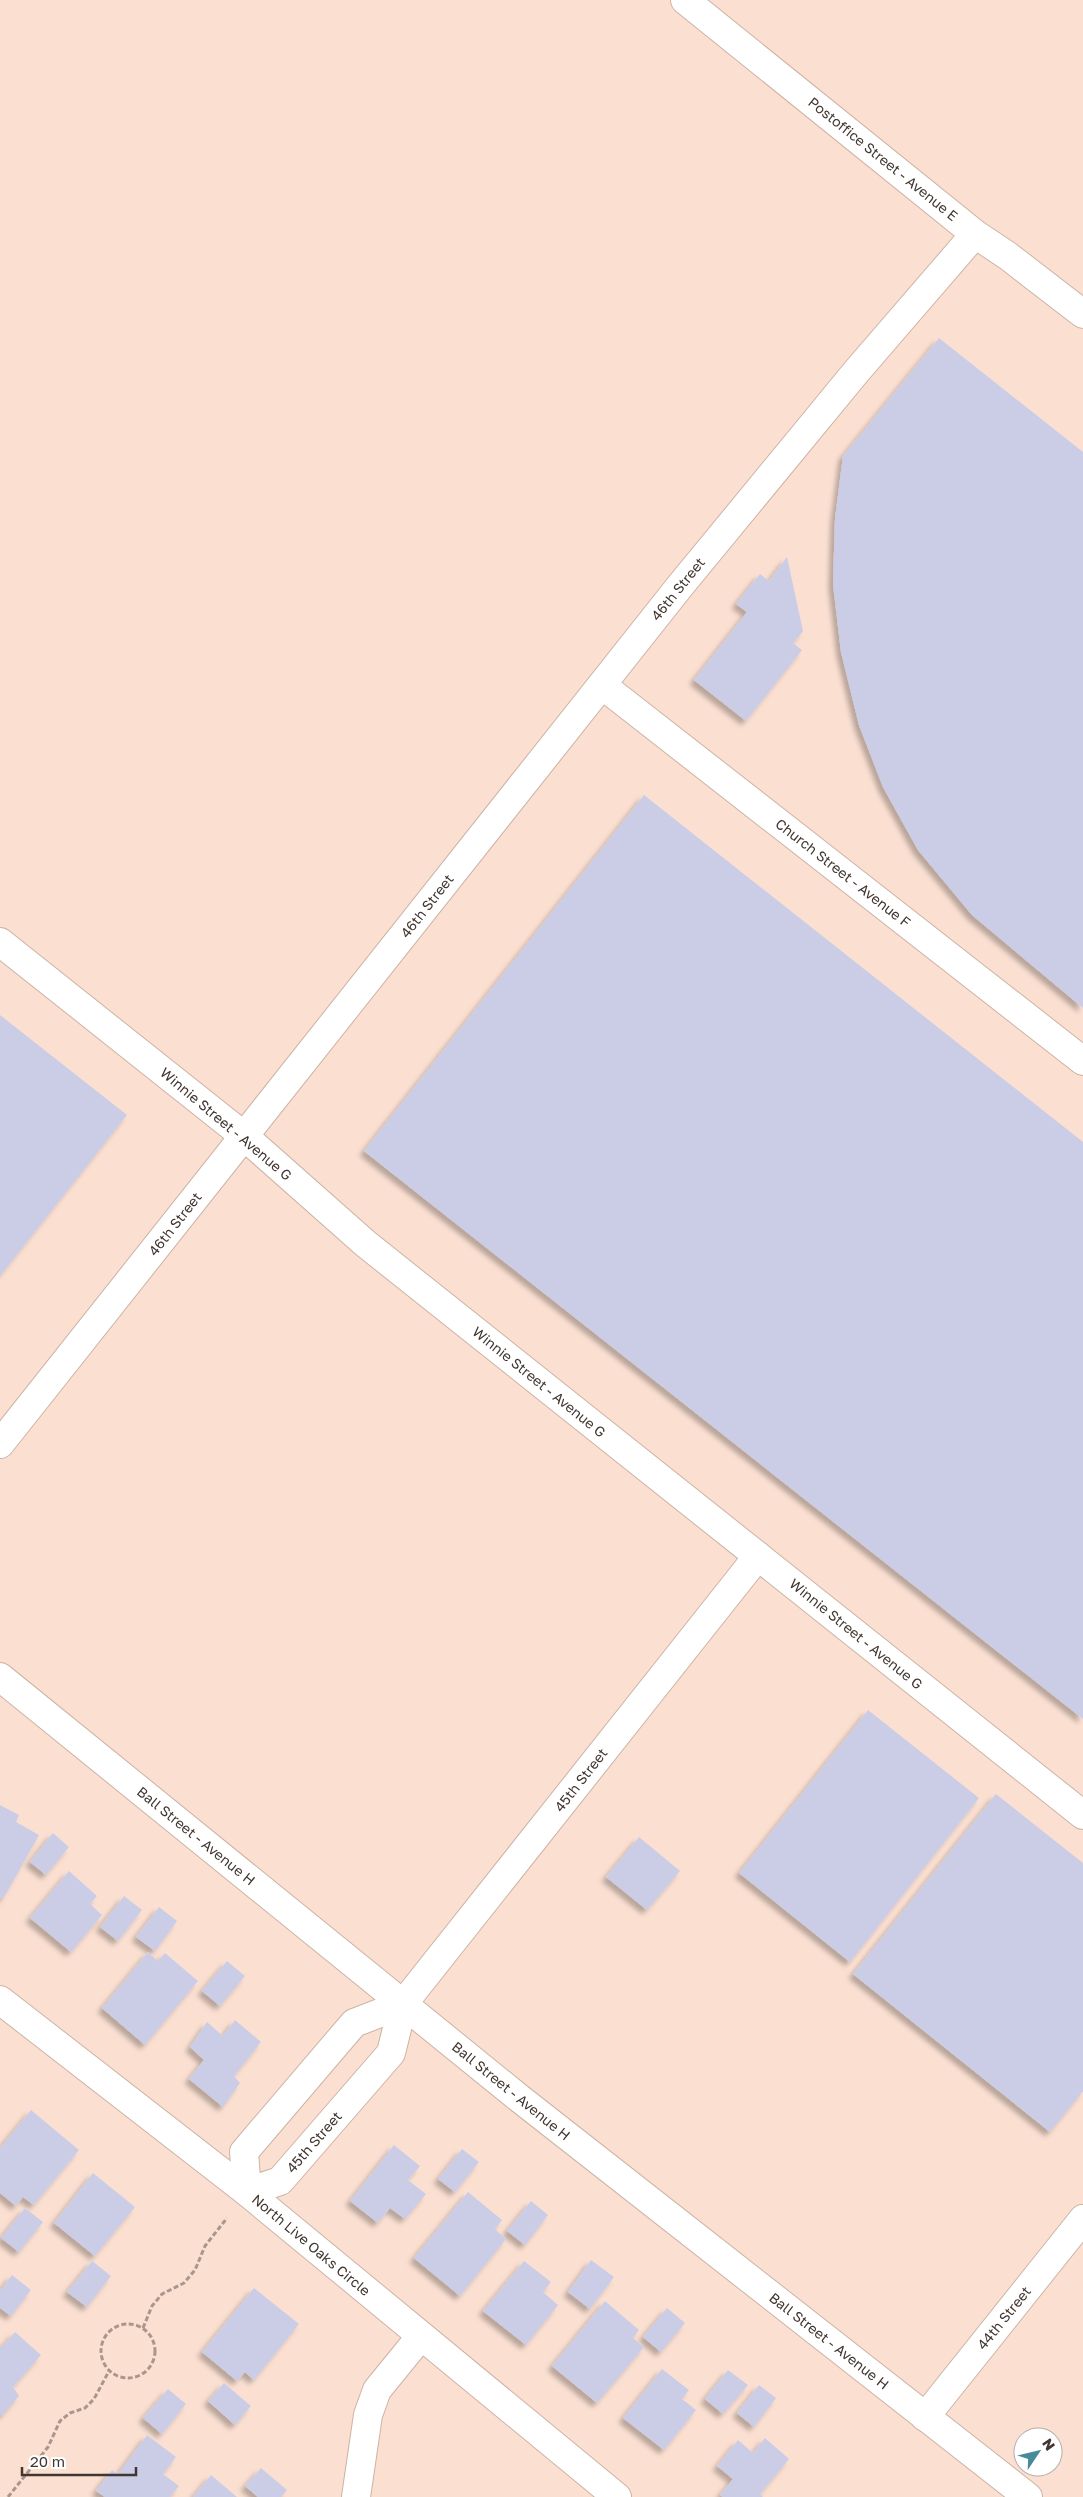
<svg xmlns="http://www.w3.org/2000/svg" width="1083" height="2497" font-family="'Golos Text',sans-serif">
  <defs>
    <filter id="shadow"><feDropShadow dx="-4.5" dy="4.5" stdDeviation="2.5" flood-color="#0004"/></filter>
  </defs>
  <rect width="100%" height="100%" fill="#fbe0d2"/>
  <g fill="#cbcde7" filter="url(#shadow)">
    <polygon points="939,338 1083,452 1083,1008 972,915 918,850 883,787 859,725 841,652 833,584 835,519 843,456"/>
    <polygon points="787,557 803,631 793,643 802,650 746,721 694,680 747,612 736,604 760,574 769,581"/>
    <polygon points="644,795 1083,1142 1083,1719 364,1151"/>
    <polygon points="0,1015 127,1115 0,1276"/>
    <polygon points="868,1710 979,1798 850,1962 739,1873"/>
    <polygon points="996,1794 1083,1863 1083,2091 1050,2132 853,1974"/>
    <polygon points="0,1805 19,1815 16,1822 39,1835 3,1899 0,1897"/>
    <polygon points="53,1833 69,1847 46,1875 30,1862"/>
    <polygon points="639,1837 680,1871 647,1910 606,1877"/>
    <polygon points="69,1871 97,1896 90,1904 102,1915 71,1952 30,1918"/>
    <polygon points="124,1896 142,1910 118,1941 100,1927"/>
    <polygon points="159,1907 177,1921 155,1951 136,1937"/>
    <polygon points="148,1952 158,1961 165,1953 198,1981 145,2045 102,2008"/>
    <polygon points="227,1961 245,1976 220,2006 202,1991"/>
    <polygon points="235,2020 261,2042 234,2076 240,2083 223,2107 189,2079 204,2060 190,2047 207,2022 223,2036"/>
    <polygon points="31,2110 79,2150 34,2205 23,2197 16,2206 0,2193 0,2148"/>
    <polygon points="394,2145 420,2166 408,2180 426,2194 405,2219 390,2208 378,2223 350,2201"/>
    <polygon points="462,2149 479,2162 455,2192 438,2179"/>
    <polygon points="93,2173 135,2207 95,2256 54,2223"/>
    <polygon points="468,2192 502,2220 495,2229 506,2239 460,2296 414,2258"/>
    <polygon points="531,2201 548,2215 525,2245 507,2231"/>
    <polygon points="25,2208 43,2222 19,2252 1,2238"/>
    <polygon points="591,2260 614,2277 590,2309 568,2292"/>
    <polygon points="92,2261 111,2276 87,2307 67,2292"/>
    <polygon points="524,2261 551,2282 543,2292 558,2305 526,2345 483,2311"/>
    <polygon points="12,2275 31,2290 11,2316 0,2308 0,2291"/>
    <polygon points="254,2288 299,2324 254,2380 245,2372 237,2381 202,2352"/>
    <polygon points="605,2301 639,2330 633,2338 644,2347 597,2403 552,2366"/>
    <polygon points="667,2308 685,2323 661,2352 643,2337"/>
    <polygon points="15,2332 41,2355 13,2387 19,2396 2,2416 0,2414 0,2345 2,2347"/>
    <polygon points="662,2369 689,2390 682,2399 696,2410 664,2450 623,2418"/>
    <polygon points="728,2370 748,2385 723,2414 705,2399"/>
    <polygon points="224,2383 251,2406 235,2425 208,2401"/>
    <polygon points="759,2385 776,2398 754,2427 737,2413"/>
    <polygon points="168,2389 186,2404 162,2434 143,2418"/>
    <polygon points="147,2435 176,2457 163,2474 179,2486 170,2497 105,2497 96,2491 112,2470 118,2474"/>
    <polygon points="765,2438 789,2459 760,2494 763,2497 723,2497 720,2495 733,2479 717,2466 738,2440 753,2453"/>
    <polygon points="261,2468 287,2490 281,2497 258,2497 245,2486"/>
    <polygon points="211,2475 237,2497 193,2497"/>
  </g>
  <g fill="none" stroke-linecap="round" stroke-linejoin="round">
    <g stroke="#ccb3a5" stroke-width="30">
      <g id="minor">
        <polyline points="685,0 975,234 1008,256 1083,314"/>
        <polyline points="602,685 1083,1061"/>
        <polyline points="0,942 244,1136 366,1244 1083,1815"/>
        <polyline points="0,1444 680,586 856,372 975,234"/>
        <polyline points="0,1677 519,2098 1028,2497"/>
        <polyline points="0,2000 247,2192 617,2497"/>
        <polyline points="403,2004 758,1556"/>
        <polygon points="403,2004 391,2053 280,2181 247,2192 244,2152 354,2023"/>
        <polyline points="925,2417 1083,2219"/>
        <polyline points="356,2497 368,2415 377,2390 421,2336"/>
      </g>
    </g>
    <g stroke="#aa968c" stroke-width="3" stroke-dasharray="5 2.5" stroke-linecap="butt">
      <circle cx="128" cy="2351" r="27"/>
      <polyline points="143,2328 152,2306 162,2294 184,2283 195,2270 205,2246 227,2218"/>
      <polyline points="8,2497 48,2447 60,2421 70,2413 85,2408 94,2399 109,2371"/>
    </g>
    <use href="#minor" stroke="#fff" stroke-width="28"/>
  </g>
  <g text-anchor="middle" stroke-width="4" stroke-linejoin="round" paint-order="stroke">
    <g font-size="14" fill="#413631" stroke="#fff">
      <text transform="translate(883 159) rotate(39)" y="5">Postoffice Street - Avenue E</text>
      <text transform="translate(678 589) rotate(-51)" y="5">46th Street</text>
      <text transform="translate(843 873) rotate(38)" y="5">Church Street - Avenue F</text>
      <text transform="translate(427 906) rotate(-52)" y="5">46th Street</text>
      <text transform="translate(226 1124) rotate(40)" y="5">Winnie Street - Avenue G</text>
      <text transform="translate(175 1224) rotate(-52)" y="5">46th Street</text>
      <text transform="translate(539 1382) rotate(39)" y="5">Winnie Street - Avenue G</text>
      <text transform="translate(856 1634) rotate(39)" y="5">Winnie Street - Avenue G</text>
      <text transform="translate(581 1780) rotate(-52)" y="5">45th Street</text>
      <text transform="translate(196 1836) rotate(39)" y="5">Ball Street - Avenue H</text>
      <text transform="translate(511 2091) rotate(39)" y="5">Ball Street - Avenue H</text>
      <text transform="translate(314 2142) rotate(-49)" y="5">45th Street</text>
      <text transform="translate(311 2245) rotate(40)" y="5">North Live Oaks Circle</text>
      <text transform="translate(1004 2318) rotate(-51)" y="5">44th Street</text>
      <text transform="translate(829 2341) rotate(38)" y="5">Ball Street - Avenue H</text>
    </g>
  </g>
  <g transform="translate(1038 2452) rotate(55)"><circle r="24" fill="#ffffff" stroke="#b3afad"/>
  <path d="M0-4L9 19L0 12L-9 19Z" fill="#478a9a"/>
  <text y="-8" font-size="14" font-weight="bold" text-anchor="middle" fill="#413631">N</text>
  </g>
  <path d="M22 2467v8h114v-8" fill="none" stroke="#413631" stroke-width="2.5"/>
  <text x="30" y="2467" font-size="15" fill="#413631" stroke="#ffffff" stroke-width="4" paint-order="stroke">20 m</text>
</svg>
